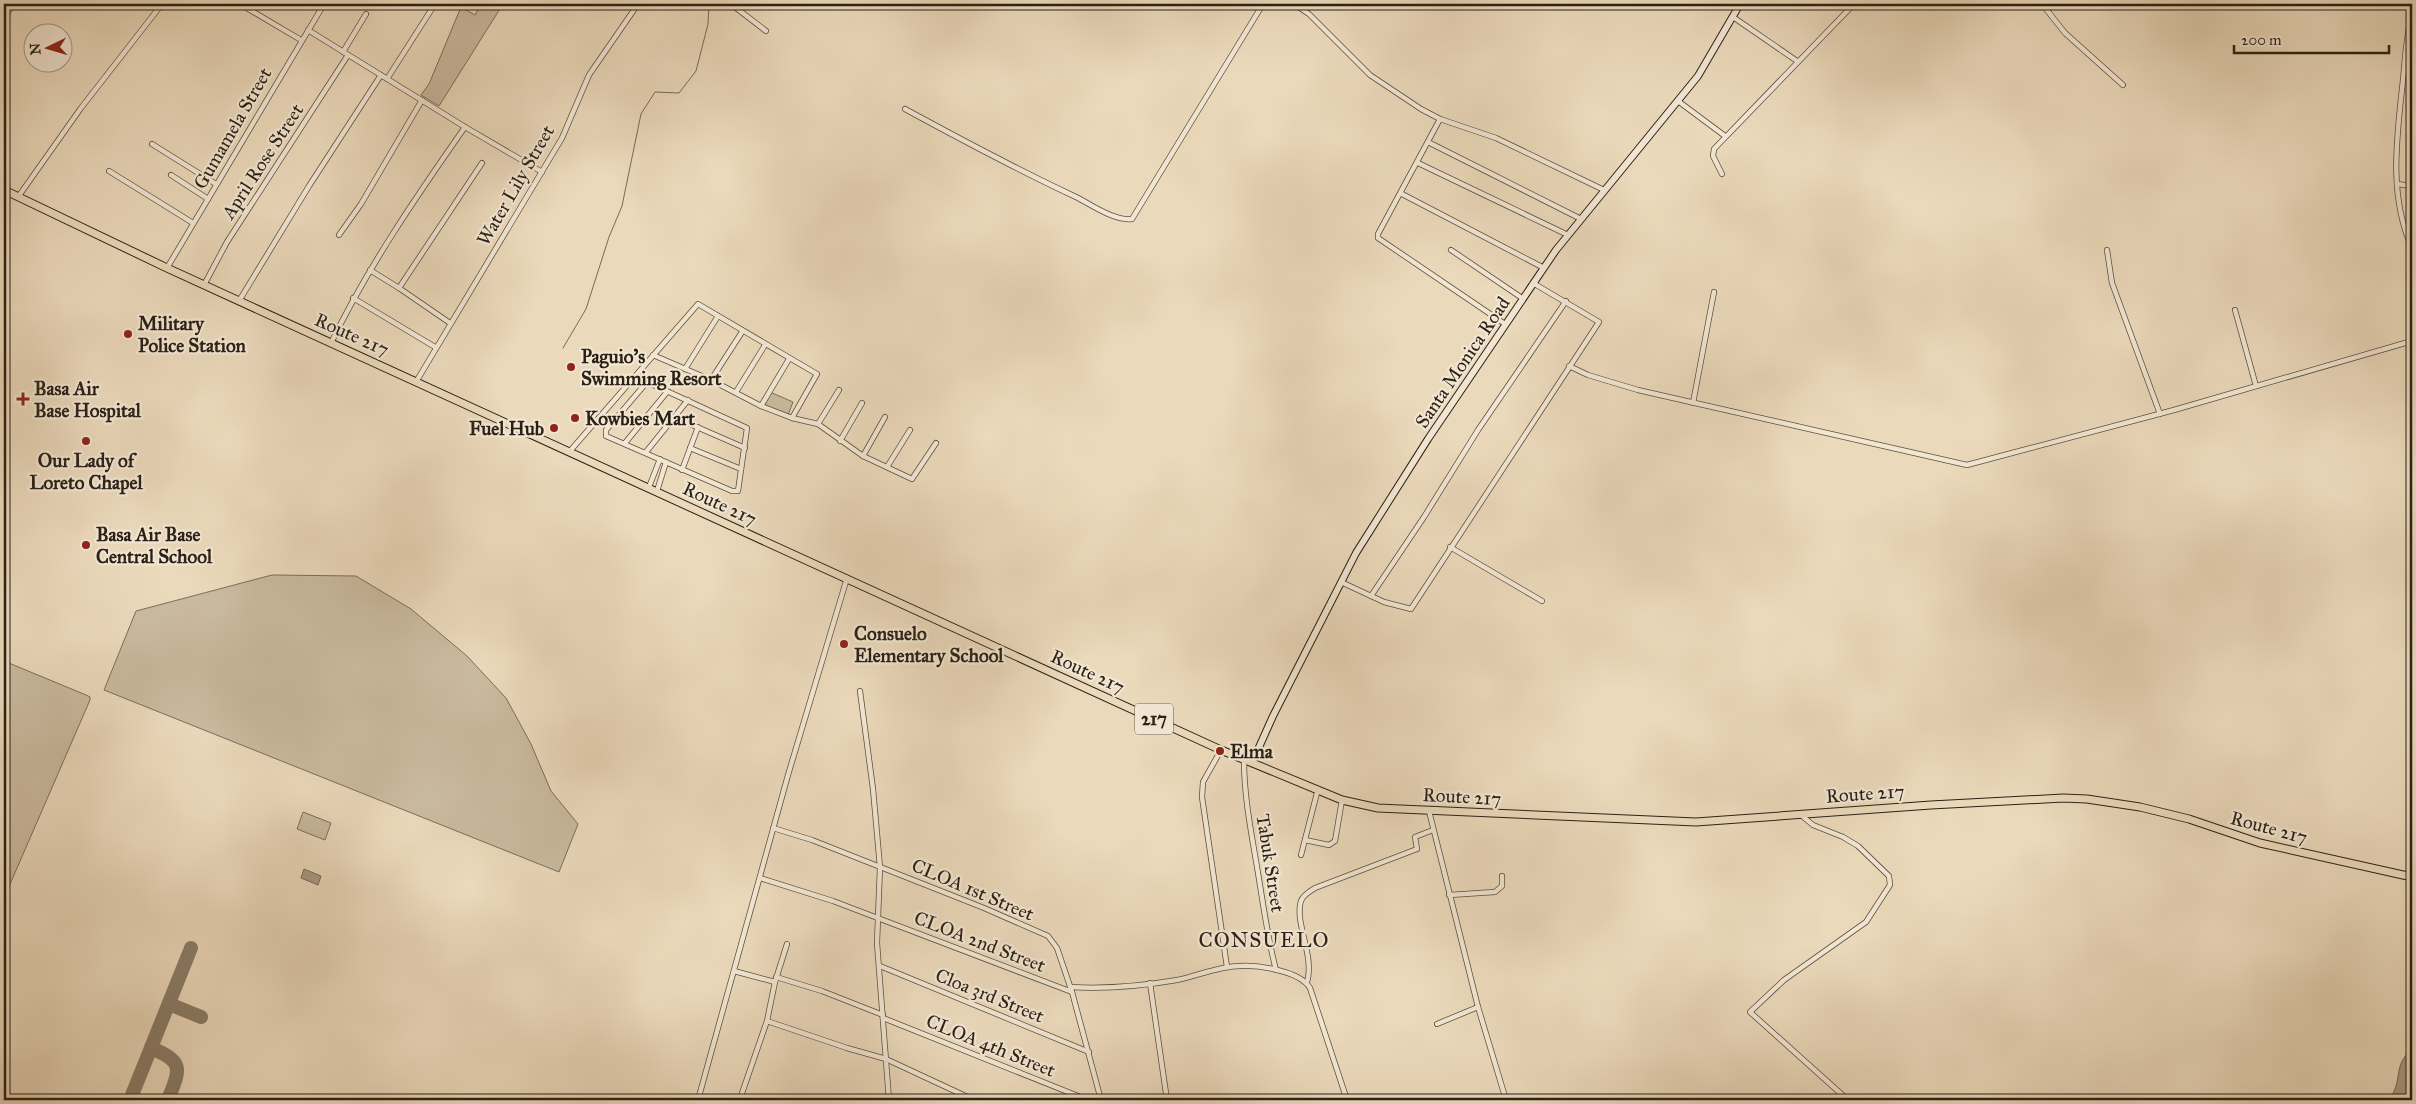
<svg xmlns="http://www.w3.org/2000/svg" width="2416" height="1104" font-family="'IM FELL Great Primer',serif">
  <rect width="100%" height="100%" fill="#ebd9bb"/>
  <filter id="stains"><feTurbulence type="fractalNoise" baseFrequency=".004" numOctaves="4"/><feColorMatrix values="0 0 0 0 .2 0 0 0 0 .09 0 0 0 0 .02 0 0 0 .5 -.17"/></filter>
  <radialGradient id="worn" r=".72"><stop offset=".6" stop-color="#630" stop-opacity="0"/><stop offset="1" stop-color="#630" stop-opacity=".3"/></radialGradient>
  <g fill="#caba9f" stroke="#7a6e5a">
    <polygon points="481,4 503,4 439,106 421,95 429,84 461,7 475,15"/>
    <polygon points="770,392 793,402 788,415 765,405"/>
    <polygon points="272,575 356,576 411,609 467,656 506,698 531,744 551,791 578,824 559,872 104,690 136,611"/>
    <polygon points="4,661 86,695 90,697 90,700 4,898"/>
    <polygon points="303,812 331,823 325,840 297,829"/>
  </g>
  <g fill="#a99a83" stroke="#766a57">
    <polygon points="304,869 321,876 318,885 301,878"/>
    <path d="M2412,1049V1100H2389C2404,1079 2392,1066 2412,1049Z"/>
  </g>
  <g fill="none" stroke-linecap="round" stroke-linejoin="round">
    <polyline stroke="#766a57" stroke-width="1" points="563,348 586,309 609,237 622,206 641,114 655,92 679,93 696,71 708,24 709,4"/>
    <g stroke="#8a7d68" stroke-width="14">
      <polyline points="169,1004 201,1017"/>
      <path d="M151,1048C185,1062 180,1069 168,1100"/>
      <polyline points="130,1100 191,948"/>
    </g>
    <g stroke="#5a4f3e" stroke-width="6">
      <g id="street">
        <polyline points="240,4 301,40"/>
        <polyline points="731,4 766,31"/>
        <polyline points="1294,4 1309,14 1370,75 1421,109 1440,119 1496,138 1604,190"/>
        <polyline points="2042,4 2065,33 2123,85"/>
        <path d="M2412,15C2406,35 2405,59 2403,80C2397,136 2388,195 2412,248"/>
        <polyline points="1733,17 1797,61"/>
        <polyline points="4,19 13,4"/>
        <polyline points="308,30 465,127 542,172"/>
        <polyline points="343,52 366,14"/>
        <polyline points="387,79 435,4"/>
        <polyline points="1678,101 1725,136"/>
        <path d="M905,109C962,140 1018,170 1076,197C1092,205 1114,221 1132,219L1263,4"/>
        <polyline points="1440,119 1378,234 1378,238 1505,324"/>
        <polyline points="1428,142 1581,219"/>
        <polyline points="152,144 216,184"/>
        <polyline points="1418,163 1568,235"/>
        <polyline points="109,171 193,223"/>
        <polyline points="1722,174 1713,156 1714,149 1854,4"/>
        <polyline points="171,175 208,199"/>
        <polyline points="2397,184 2412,186"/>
        <polyline points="1402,194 1544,268"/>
        <polyline points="18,197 81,108 162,4"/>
        <polyline points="339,235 361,204 422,100"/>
        <polyline points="1451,250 1522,298"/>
        <polyline points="2107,250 2112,283 2160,414"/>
        <polyline points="167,268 324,4"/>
        <polyline points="370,270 399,288"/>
        <polyline points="204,285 227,242 348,55"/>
        <polyline points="353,298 435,347"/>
        <polyline points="239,301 309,186 381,75"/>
        <polyline points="2235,310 2256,386"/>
        <polyline points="450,323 399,288 482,163"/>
        <path d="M331,343C368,267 416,197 465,127"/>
        <polyline points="653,355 711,380 761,406 792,418 818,424 863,456 912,479 936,443"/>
        <polyline points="1569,366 1588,375 1638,390 1967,465 2174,410 2412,341"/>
        <polyline points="685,369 718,316"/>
        <polyline points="711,380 742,332"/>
        <polyline points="416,382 562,138 589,75 638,4"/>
        <polygon points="647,382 747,428 738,491 732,491 606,436 606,430"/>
        <polyline points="736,392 765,345"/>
        <polyline points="1693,403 1714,292"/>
        <polyline points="761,406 789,359"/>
        <polyline points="674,417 745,448"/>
        <polyline points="818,424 839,390"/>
        <polyline points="840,441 862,403"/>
        <polyline points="625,443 667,392"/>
        <polyline points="690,448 741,469"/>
        <polyline points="570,451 698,304 817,374 792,418"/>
        <polyline points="646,452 688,400"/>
        <polyline points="863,456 885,417"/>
        <polyline points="887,467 910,430"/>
        <polyline points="682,470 698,427"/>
        <polyline points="649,487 660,459"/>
        <polyline points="657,491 666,462"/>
        <polyline points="1450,547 1542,601"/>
        <polyline points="1341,582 1384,602 1411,609 1599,322 1533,283"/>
        <polyline points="1371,596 1424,517 1478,430 1566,301"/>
        <polyline points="860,691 873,789 880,867 877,943 889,1100"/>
        <polyline points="1221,750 1203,782 1202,797 1227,967"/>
        <path d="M1244,760C1244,796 1251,831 1257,867C1263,902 1267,936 1276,970"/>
        <polyline points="1429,811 1478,1007 1506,1100"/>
        <polyline points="1801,815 1813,825 1843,837 1858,846 1889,876 1890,885 1866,922 1784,980 1750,1012 1848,1100"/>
        <polyline points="773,828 812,840 984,908 1048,936 1057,948 1072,992 1101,1100"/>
        <polyline points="1305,840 1329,845 1335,841 1342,800"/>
        <polyline points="1301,855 1318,789"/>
        <polyline points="760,878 833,901 1072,992"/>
        <polyline points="1449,895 1495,892 1502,886 1502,876"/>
        <polyline points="880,966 1089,1052"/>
        <polyline points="734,971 775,982 787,944"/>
        <polyline points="776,977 822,991 883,1015"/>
        <path d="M1307,982C1315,956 1294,922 1301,901C1303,895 1310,891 1315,888L1417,849L1415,837L1433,830"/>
        <polyline points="1150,983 1167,1100"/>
        <path d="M1070,987C1105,989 1142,986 1177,980C1197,976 1219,966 1240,966C1259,965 1300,971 1310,988L1347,1100"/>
        <polyline points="883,1018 1088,1100"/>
        <polyline points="767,1021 847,1048 886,1059 974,1100"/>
        <polyline points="1437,1024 1478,1007"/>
        <polyline points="698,1100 788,775 847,578"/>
        <polyline points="753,1100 741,1096 767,1021 775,982"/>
      </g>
    </g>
    <g stroke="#2a2115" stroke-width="8">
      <polyline id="secondary" points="1252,763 1273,716 1356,553 1428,439 1556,250 1698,76 1740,4"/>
    </g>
    <g stroke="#2a2115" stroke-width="9">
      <polyline id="primary" points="4,190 167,268 1221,750 1342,800 1378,808 1696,822 1931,805 2063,798 2087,799 2140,807 2189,819 2260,843 2412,877"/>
    </g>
    <use href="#street" stroke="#f2e6d3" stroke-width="4.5"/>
    <use href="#secondary" stroke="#f2e6d3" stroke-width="6"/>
    <use href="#primary" stroke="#ebd9bb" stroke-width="7"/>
  </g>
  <g fill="#8f2418" stroke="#f2e6d3" stroke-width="2">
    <circle cx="128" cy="334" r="5"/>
    <circle cx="571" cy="367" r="5"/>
    <path d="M20.5 391.5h5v5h5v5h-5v5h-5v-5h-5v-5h5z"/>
    <circle cx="575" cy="418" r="5"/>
    <circle cx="554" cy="428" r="5"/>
    <circle cx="86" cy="441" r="5"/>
    <circle cx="86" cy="545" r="5"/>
    <circle cx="844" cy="644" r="5"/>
    <circle cx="1220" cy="751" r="5"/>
  </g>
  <g text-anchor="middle" stroke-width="4.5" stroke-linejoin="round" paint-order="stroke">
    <rect fill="#f2e6d3" stroke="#665c4e" stroke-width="1" x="1135" y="703.5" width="38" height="31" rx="4"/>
    <g font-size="18" font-weight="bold" fill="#2a2115">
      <text x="1154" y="725">217</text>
    </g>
    <g font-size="19" fill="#2a2115" stroke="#f2e6d3">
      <text transform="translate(232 128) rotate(-60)" y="7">Gumamela Street</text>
      <text transform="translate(262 161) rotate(-57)" y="7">April Rose Street</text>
      <text transform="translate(515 185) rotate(-60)" y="7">Water Lily Street</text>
      <text transform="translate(352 334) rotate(24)" y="7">Route 217</text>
      <text transform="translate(1462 362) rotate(-56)" y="7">Santa Monica Road</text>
      <text transform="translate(720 503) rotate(25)" y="7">Route 217</text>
      <text transform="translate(1088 671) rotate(25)" y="7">Route 217</text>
      <text transform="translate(1865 793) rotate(-4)" y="7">Route 217</text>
      <text transform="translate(1462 796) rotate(3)" y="7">Route 217</text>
      <text transform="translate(2269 827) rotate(15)" y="7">Route 217</text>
      <text transform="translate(1271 863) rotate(81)" y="7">Tabuk Street</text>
      <text transform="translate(973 889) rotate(23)" y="7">CLOA 1st Street</text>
      <text transform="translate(980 941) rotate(21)" y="7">CLOA 2nd Street</text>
      <text transform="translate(990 995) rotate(22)" y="7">Cloa 3rd Street</text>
      <text transform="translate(991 1045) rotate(22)" y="7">CLOA 4th Street</text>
    </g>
    <g font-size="19" font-weight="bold" fill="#2a2115" stroke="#f2e6d3" text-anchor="start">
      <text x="138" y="330">Military<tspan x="138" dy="22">Police Station</tspan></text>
      <text x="581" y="363">Paguio's<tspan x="581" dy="22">Swimming Resort</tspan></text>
      <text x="34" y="395">Basa Air<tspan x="34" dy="22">Base Hospital</tspan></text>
      <text x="585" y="425">Kowbies Mart</text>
      <text x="544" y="435" text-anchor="end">Fuel Hub</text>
      <text x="86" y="467" text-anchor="middle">Our Lady of<tspan x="86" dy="22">Loreto Chapel</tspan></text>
      <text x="96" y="541">Basa Air Base<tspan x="96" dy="22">Central School</tspan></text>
      <text x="854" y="640">Consuelo<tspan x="854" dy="22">Elementary School</tspan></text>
      <text x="1230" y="758">Elma</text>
    </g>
    <g font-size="21" letter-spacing="1" fill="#2a2115" stroke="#f2e6d3">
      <text x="1264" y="947">CONSUELO</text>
    </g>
  </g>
  <rect width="2416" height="1104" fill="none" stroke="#ebd9bb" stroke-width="20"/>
  <rect x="5" y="5" width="2406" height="1094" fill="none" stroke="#2a2115" stroke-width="2.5"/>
  <rect x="10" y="10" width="2396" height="1084" fill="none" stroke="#2a2115"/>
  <g transform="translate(48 48) rotate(265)"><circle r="24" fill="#f2e6d3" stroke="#a29787"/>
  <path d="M0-4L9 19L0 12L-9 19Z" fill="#8f2418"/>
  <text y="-8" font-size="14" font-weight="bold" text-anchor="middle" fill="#2a2115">N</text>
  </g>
  <path d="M2234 45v8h155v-8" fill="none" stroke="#2a2115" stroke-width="2.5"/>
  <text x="2241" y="45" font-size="15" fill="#2a2115" stroke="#f2e6d3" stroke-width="4" paint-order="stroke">200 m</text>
  <rect width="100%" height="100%" filter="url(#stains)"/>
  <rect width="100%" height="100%" fill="url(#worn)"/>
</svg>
